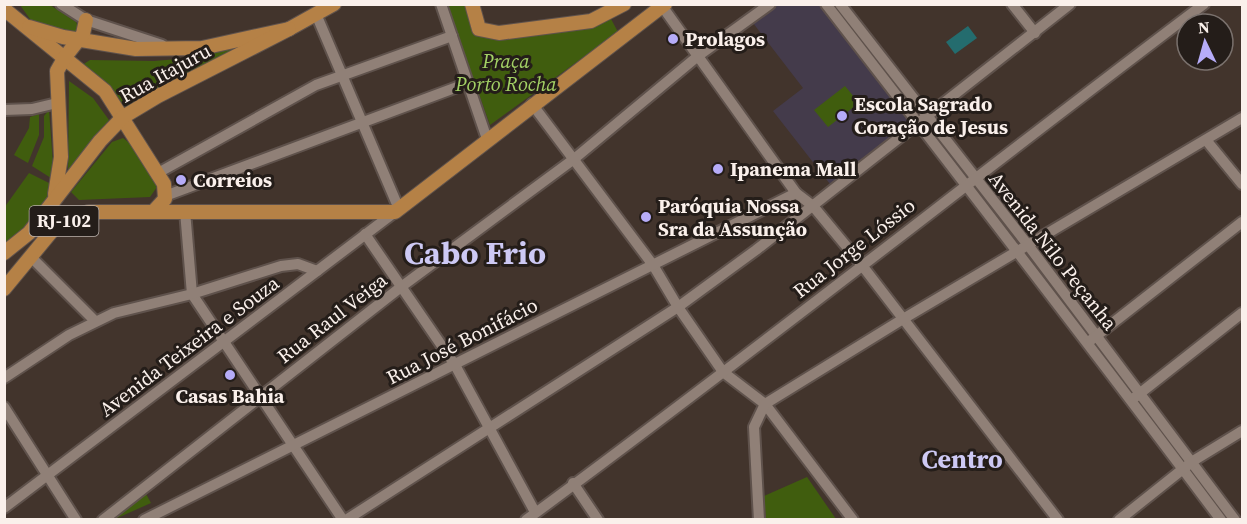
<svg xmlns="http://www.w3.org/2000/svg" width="1247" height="524" font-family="'Source Serif 4',serif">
  <rect width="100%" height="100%" fill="#42342c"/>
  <polygon fill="#443b4b" points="777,5 820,5 910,122 830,184 773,111 803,88 753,23"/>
  <g fill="#405d0e">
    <polygon points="20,5 50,5 76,22 79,29 75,35 37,29"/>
    <path d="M447,5H466C474,22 477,38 497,40L597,25L611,19L618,32L490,125Z"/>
    <polygon points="237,46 224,61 126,107 79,67 90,60 154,61 190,58"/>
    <polygon points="69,81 93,98 109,120 68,178"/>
    <polygon points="845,86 859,103 828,127 814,110"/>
    <polygon points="49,110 53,164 51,178 32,166 44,137 44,116"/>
    <polygon points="39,114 39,135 28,163 14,155 29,128 30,117"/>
    <path d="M123,138C137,148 153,170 157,187L150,197L79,200L71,192L112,142Z"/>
    <polygon points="29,173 55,186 26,230 5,242 4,208"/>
    <polygon points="807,477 836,519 766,519 764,496"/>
    <polygon points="145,492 151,503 115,519 109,520"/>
  </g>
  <polygon fill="#246c6e" points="968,26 977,38 955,54 946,42"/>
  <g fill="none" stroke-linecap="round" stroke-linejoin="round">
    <g stroke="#5f524c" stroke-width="14">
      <g id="minor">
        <polyline points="61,4 86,20 162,45"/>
        <polyline points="441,4 487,139"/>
        <path d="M826,4C959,176 1091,346 1221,520"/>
        <polyline points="840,4 1028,245 1235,520"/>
        <polyline points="1012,4 1035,33"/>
        <polyline points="662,6 796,193 813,206 861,264 1058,520"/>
        <polyline points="316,14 399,209"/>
        <polyline points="532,104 653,265 678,307 723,372 765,404 853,520"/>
        <polyline points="4,110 32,109 57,103"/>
        <polyline points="1206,140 1242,184"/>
        <polyline points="158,173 316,85 452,36"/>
        <polyline points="165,196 468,83"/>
        <polyline points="185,211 192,294 343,520"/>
        <polyline points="365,234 455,365 535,512"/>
        <polyline points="31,257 95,321"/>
        <polyline points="1091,340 1242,222"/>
        <polyline points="4,378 69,335 114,313 192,294 281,266 298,264 317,271"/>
        <polyline points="1134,398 1242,313"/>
        <polyline points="4,407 76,520"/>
        <polyline points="573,483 598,520"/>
        <polyline points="4,508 395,212"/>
        <polyline points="103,520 401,287 574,159 698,56 770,4"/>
        <polyline points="144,520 796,193"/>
        <polyline points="346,520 678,307 756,250 1070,4"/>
        <path d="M526,520C755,352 977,175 1204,4"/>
        <polyline points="759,520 754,427 765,404 903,319 1242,118"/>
        <polyline points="1119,520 1193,461 1242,431"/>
      </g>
    </g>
    <g stroke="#5f524c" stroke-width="16">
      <g id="major">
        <polyline points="472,4 479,29 499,33 591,21 624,4"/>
        <polyline points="4,9 105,91 164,184 165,199 154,211"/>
        <polyline points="29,27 63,37 136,49 202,48 289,29 334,4"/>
        <polyline points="55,194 61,157 57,71 65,57 83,34 86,20"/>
        <polyline points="4,253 29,233 100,141 123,117 158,96 289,29"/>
        <polyline points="4,289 56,226 66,219 89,212 395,212 665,4"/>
      </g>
    </g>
    <use href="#minor" stroke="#908077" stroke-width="10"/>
    <use href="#major" stroke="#b58146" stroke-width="14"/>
  </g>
  <g fill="#b6acf8" stroke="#241d19" stroke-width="2">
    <circle cx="673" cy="39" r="6"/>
    <circle cx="842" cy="116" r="6"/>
    <circle cx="718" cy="169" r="6"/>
    <circle cx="181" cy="180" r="6"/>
    <circle cx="646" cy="217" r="6"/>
    <circle cx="230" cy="375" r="6"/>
  </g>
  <g text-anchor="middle" stroke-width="6" stroke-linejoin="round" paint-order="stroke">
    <rect fill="#241d19" stroke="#bab1ac" stroke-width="1.5" x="29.5" y="206" width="69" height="30" rx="4.5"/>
    <g font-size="18" font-weight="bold" fill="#faf0eb">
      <text x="64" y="227">RJ-102</text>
    </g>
    <g font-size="20" font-weight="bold" fill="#faf0eb" stroke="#241d19" text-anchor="start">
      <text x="685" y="46">Prolagos</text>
      <text x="854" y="111">Escola Sagrado<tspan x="854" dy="23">Coração de Jesus</tspan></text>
      <text x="730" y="176">Ipanema Mall</text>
      <text x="193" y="187">Correios</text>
      <text x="658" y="213">Paróquia Nossa<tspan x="658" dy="23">Sra da Assunção</tspan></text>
      <text x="230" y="403" text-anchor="middle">Casas Bahia</text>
    </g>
    <g font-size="20" font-style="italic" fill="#a3d165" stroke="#241d19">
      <text x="506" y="68">Praça<tspan x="506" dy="23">Porto Rocha</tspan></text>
    </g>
    <g font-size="20" fill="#faf0eb" stroke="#241d19">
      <text transform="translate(165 73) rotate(-29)" y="7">Rua Itajuru</text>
      <text transform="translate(854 248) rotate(-38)" y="7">Rua Jorge Lóssio</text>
      <text transform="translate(1053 251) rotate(52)" y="7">Avenida Nilo Peçanha</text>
      <text transform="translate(332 318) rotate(-38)" y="7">Rua Raul Veiga</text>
      <text transform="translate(462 341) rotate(-27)" y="7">Rua José Bonifácio</text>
      <text transform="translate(189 346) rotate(-37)" y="7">Avenida Teixeira e Souza</text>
    </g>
    <g font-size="26" font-weight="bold" fill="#cdc9f4" stroke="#241d19">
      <text x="962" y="468">Centro</text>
    </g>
    <g font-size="32" font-weight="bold" fill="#cdc9f4" stroke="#241d19">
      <text x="475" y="264">Cabo Frio</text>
    </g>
  </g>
  <rect width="1247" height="524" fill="none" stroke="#faf0eb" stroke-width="12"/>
  <g transform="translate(1205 42) rotate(355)"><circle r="28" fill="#241d19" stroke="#7a716d" stroke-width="1.5"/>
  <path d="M0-4.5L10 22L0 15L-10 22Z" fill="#b6acf8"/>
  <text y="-9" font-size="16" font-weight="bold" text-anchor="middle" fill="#faf0eb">N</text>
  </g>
</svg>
